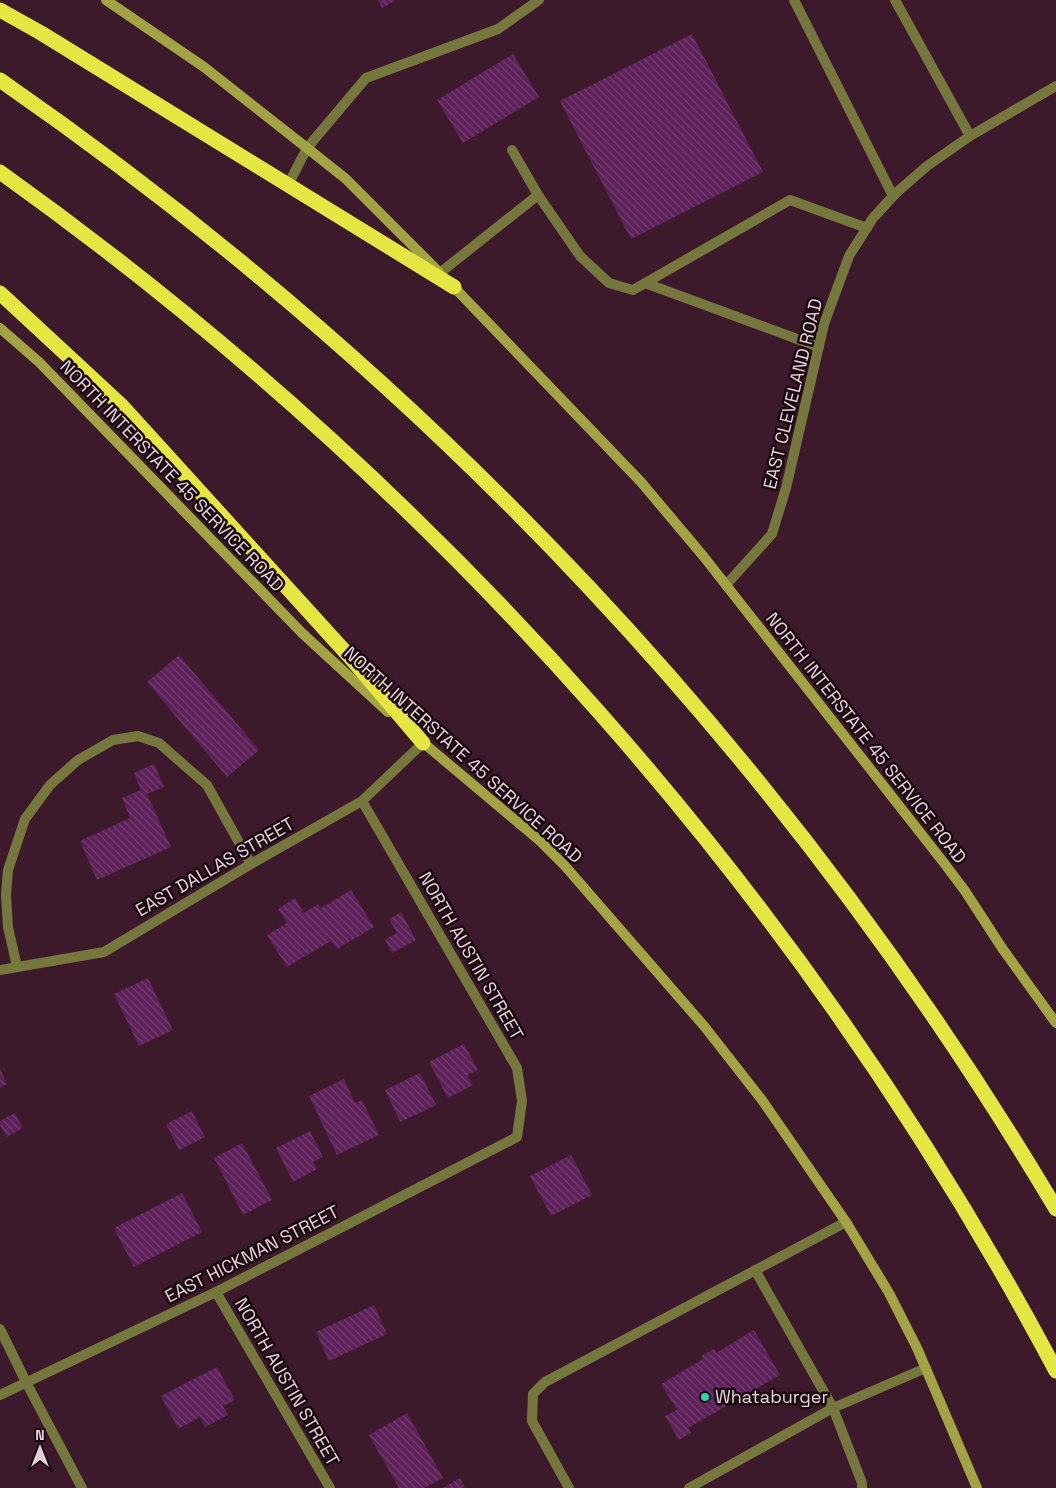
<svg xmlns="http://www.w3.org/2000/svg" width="1056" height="1488" font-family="'Space Grotesk',sans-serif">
  <defs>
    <pattern id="building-back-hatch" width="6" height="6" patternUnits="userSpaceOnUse" patternTransform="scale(1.25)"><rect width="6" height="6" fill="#5d2059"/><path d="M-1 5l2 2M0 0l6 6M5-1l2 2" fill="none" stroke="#743f70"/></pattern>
  </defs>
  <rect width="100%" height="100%" fill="#3c1a2b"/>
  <g fill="url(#building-back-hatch)">
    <polygon points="378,0 396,0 382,8"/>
    <polygon points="692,34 763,172 631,239 560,101"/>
    <polygon points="513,54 539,97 463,143 437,100"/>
    <polygon points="179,655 259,750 227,777 147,682"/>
    <polygon points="154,764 164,787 147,794 171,847 97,880 80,841 130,818 122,798 141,790 134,773"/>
    <polygon points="351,890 374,927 337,949 331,941 287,967 267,935 287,923 278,909 295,898 304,913 318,904 321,908"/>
    <polygon points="401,912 416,940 392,953 385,940 397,933 389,919"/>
    <polygon points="148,978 173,1030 139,1046 114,994"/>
    <polygon points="464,1044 478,1070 467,1075 473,1085 448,1098 429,1062"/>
    <polygon points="0,1069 7,1084 0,1088"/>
    <polygon points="420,1073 436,1105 400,1122 385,1090"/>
    <polygon points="344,1079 355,1103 362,1100 379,1135 337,1155 309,1096"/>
    <polygon points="192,1111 205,1137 179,1150 166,1124"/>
    <polygon points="15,1113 23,1128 7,1137 0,1125 0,1121"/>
    <polygon points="310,1131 323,1157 313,1162 317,1169 293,1182 276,1148"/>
    <polygon points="242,1143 272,1200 243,1215 214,1158"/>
    <polygon points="571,1155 592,1195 551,1216 530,1176"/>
    <polygon points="182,1193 202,1232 134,1267 114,1228"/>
    <polygon points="374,1305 387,1334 329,1361 316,1332"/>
    <polygon points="754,1330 780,1375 688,1428 691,1433 679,1440 665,1416 677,1410 661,1384 703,1359 701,1356 714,1349 716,1353"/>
    <polygon points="217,1367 235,1400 223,1406 228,1415 205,1427 200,1417 178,1429 161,1396"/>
    <polygon points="407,1413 443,1478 424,1488 399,1488 369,1435"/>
    <polygon points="460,1478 465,1488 443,1488"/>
  </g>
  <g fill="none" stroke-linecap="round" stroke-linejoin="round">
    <g stroke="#75773d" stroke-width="10">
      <polyline points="794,0 893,196"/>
      <polyline points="895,0 970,136"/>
      <polyline points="512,150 538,195 580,256 609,283 633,290 790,200 867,228"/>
      <polyline points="288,185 307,148 366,78 498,29 539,0"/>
      <polyline points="436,276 538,195"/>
      <polyline points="645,283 819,347"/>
      <polyline points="17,967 8,927 6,895 8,870 25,819 50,785 78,760 113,740 138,736 159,743 184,765 207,785 251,864"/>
      <polyline points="755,1270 833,1408 862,1483 862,1488"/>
      <polyline points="569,1488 532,1421 533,1394 545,1382 846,1222"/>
      <polyline points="689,1488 833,1408 926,1368"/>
    </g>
    <g stroke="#75773d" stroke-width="10">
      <polyline points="726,585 772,534 786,488 824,324 849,256 873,218 896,193 927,166 970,136 1056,86"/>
      <polyline points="0,970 104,952 251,864 362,801 423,743"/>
      <polyline points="216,1292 330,1488"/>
      <polyline points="0,1329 26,1382 82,1488"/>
      <polyline points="0,1395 216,1292 517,1137 522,1101 517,1068 362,801"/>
    </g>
    <g stroke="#a2a443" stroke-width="10">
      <polyline points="106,0 204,67 307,148 346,179 439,272"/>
      <polyline points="449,282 641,482 704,557 944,863 965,891 1002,948 1056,1023"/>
      <polyline points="0,328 39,362 302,633 388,712"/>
      <polyline points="420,740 540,841 565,866 704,1026 762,1100 846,1222 889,1293 917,1348 977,1488"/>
    </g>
    <g stroke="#e5e642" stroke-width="15">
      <polyline points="0,10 41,33 454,287"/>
      <path d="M0,80C430,378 789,759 1056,1209"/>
      <path d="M0,172C437,484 804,896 1056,1371"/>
      <polyline points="0,293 122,406 349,656 423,743"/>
    </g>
  </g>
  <circle fill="#30d4a9" stroke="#1a0b12" stroke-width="2" cx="705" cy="1397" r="5"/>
  <g text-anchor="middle" stroke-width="5" stroke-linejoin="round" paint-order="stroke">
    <g font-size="18" fill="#e7d0da" stroke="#1a0b12">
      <text transform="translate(793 394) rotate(-76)" y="6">EAST CLEVELAND ROAD</text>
      <text transform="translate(172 476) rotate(46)" y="6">NORTH INTERSTATE 45 SERVICE ROAD</text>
      <text transform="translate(866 738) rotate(52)" y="6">NORTH INTERSTATE 45 SERVICE ROAD</text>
      <text transform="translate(463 755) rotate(42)" y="6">NORTH INTERSTATE 45 SERVICE ROAD</text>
      <text transform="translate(215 867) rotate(-30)" y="6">EAST DALLAS STREET</text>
      <text transform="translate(471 956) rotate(60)" y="6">NORTH AUSTIN STREET</text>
      <text transform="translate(252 1254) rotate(-27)" y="6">EAST HICKMAN STREET</text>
      <text transform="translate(287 1382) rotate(60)" y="6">NORTH AUSTIN STREET</text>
    </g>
    <g font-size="18" fill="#e7d0da" stroke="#1a0b12" text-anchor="start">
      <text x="715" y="1403">Whataburger</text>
    </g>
  </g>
  <g transform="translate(40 1448)" stroke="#1a0b12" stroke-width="4" paint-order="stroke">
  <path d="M0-4L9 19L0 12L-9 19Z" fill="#e7d0da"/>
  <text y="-8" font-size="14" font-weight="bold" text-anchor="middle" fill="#e7d0da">N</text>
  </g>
</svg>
